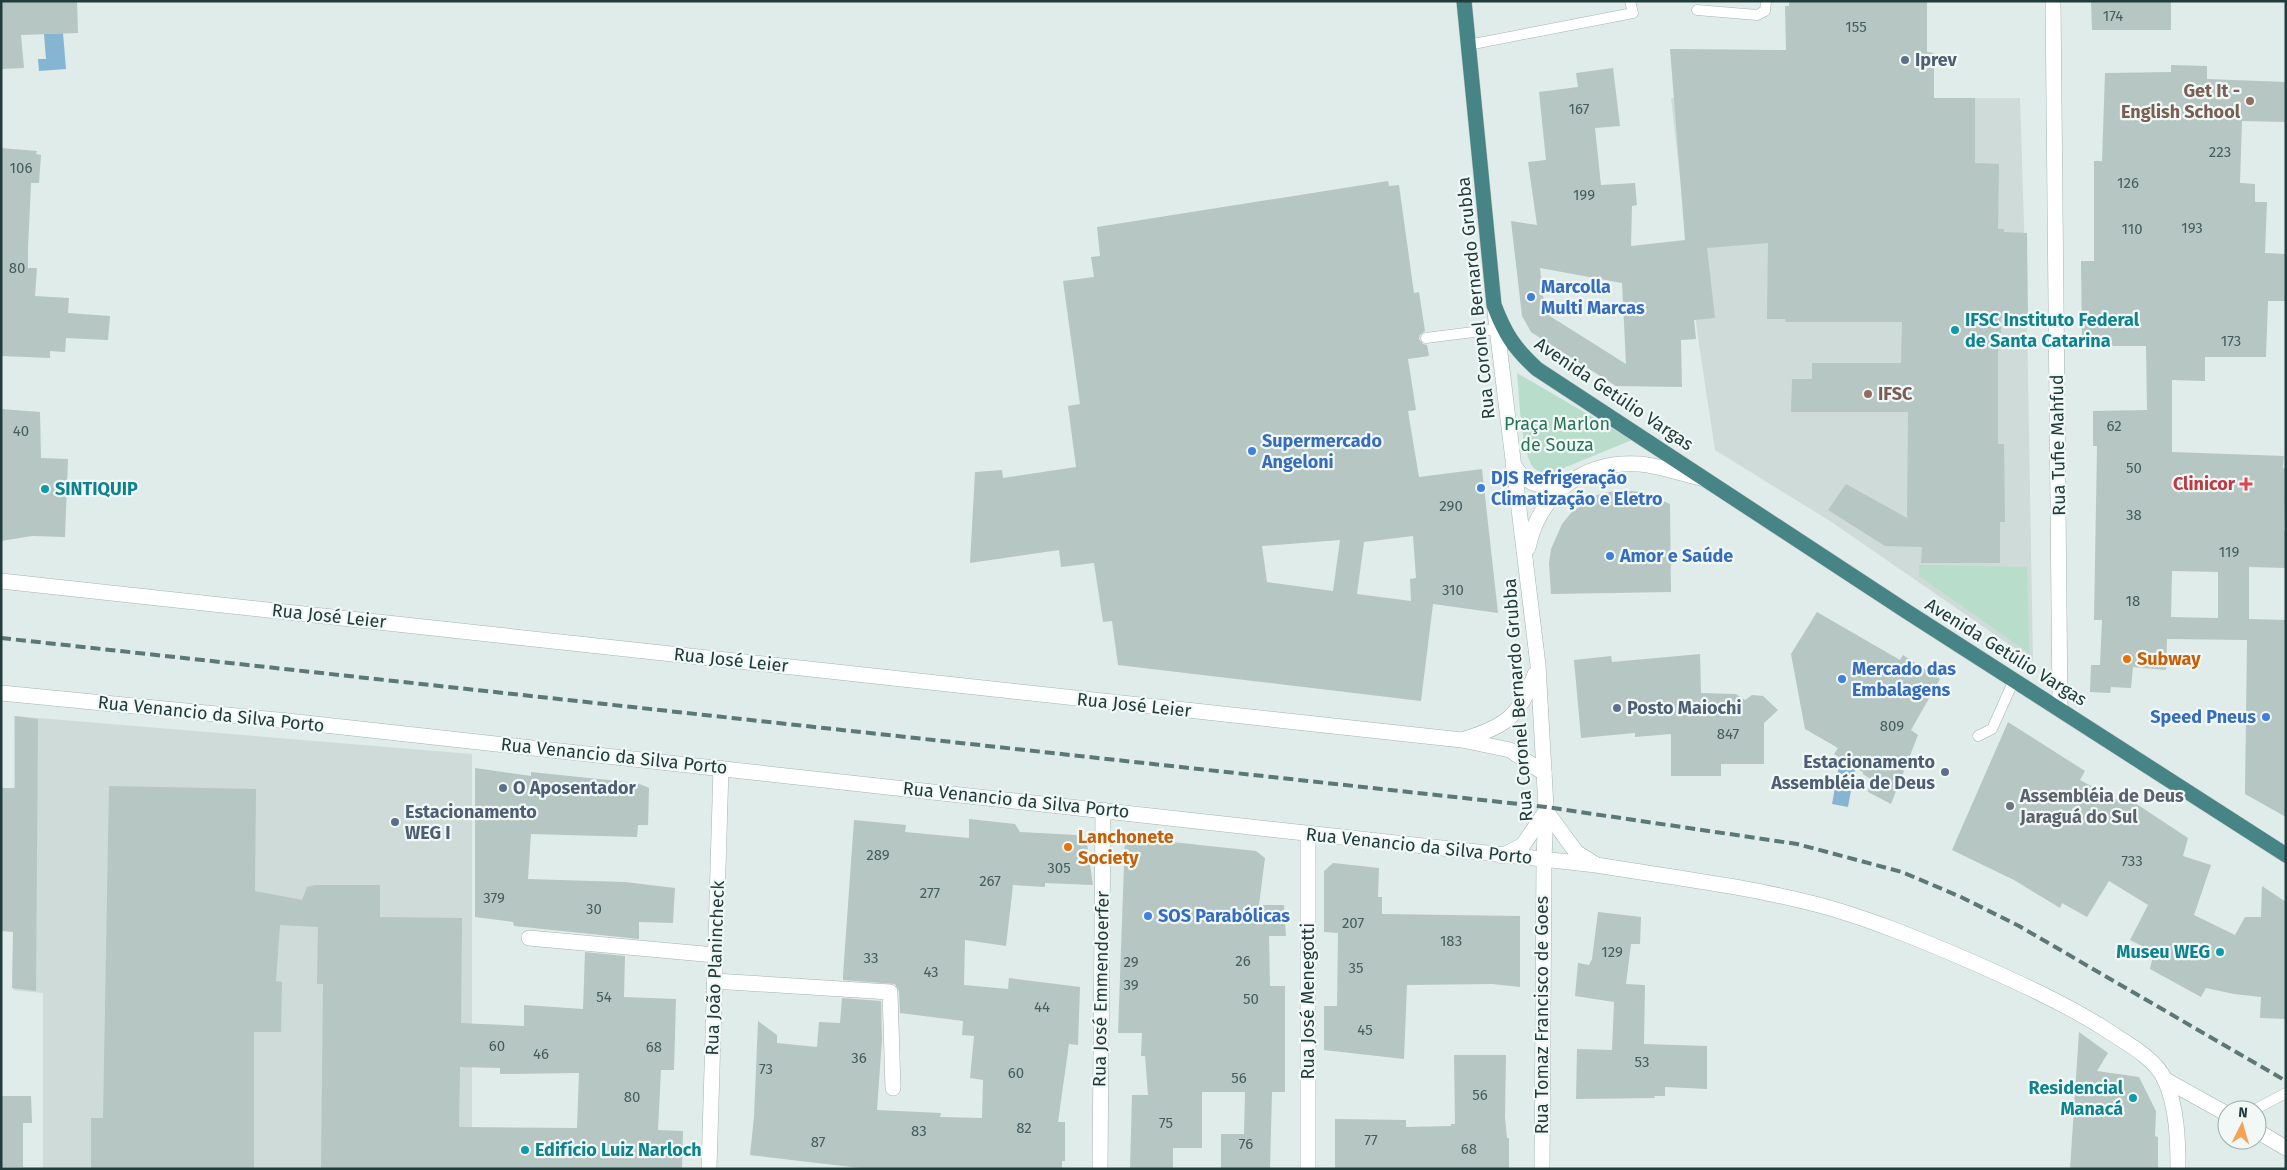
<svg xmlns="http://www.w3.org/2000/svg" width="2287" height="1170" font-family="'Fira Sans',sans-serif">
  <rect width="100%" height="100%" fill="#e0ece9"/>
  <g fill="#cedbd8">
    <polygon points="1671,98 2020,98 2027,319 2033,661 1830,521 1715,450 1698,338"/>
    <polygon points="14,716 472,754 472,1169 43,1169 43,993 13,990"/>
  </g>
  <g fill="#b8ddcb">
    <path d="M1517,373L1632,440L1554,472C1547,473 1541,474 1535,469C1521,458 1519,392 1517,373Z"/>
    <polygon points="1919,565 2027,567 2029,653 1919,576"/>
  </g>
  <g fill="#86b5d3">
    <polygon points="63,33 66,69 39,71 38,59 46,59 44,34"/>
    <polygon points="1839,766 1855,769 1848,807 1832,804"/>
  </g>
  <g fill="#b5c6c3" fill-rule="evenodd">
    <polygon points="1,1 77,1 78,33 21,35 24,68 1,69"/>
    <path d="M1789,1H1927V52L1934,53V98H1975V163L1999,164L1998,229H2004V232L2027,233L2028,319L2001,318V338H1998V444H2004L2005,522H2000V563H1921L1922,547L1885,546L1828,510L1846,484L1907,518L1908,412H1791L1792,379H1812V363H1901L1902,322H1786L1785,319H1767L1768,243L1707,248L1715,318L1694,320L1696,339L1681,340L1682,387L1616,386L1531,332L1522,316L1511,221L1537,225L1528,162L1546,160L1539,92L1578,87L1576,73L1613,68L1620,126L1595,128L1601,185L1635,183L1637,205L1632,206L1631,246L1685,240L1670,49L1786,50L1785,6H1789ZM1540,268L1622,283L1626,364L1545,313Z"/>
    <polygon points="2091,1 2171,1 2171,30 2092,30"/>
    <path d="M2171,65L2207,66V79L2286,82V122L2242,121L2240,183L2255,184V202H2267L2265,253L2286,254V301H2268L2266,357H2205V381L2172,380V452L2284,456L2283,468L2286,469L2284,531H2286V568L2249,567V619L2286,620V817L2245,794L2247,640L2167,639L2166,670L2133,667L2131,688L2111,687L2110,693L2090,692L2091,665H2100L2102,620H2094L2097,446H2093V411L2147,410L2146,346H2082L2081,261H2094V161H2102L2105,73L2171,72ZM2172,571L2218,572V618L2171,617Z"/>
    <polygon points="1,148 37,151 36,154 41,155 39,183 31,183 28,248 28,268 37,268 35,296 69,298 68,313 110,316 108,340 66,338 65,352 50,351 50,358 1,356"/>
    <path d="M1388,181L1389,186L1399,185L1414,293L1419,292L1425,331L1420,335L1419,339L1423,344L1427,345L1429,356L1408,359L1416,410L1408,411L1419,477L1482,469L1498,613L1433,604L1421,701L1118,665L1112,621L1103,622L1094,563L1061,567L1059,550L970,563L975,472L1002,470L1003,478L1076,467L1068,406L1080,404L1063,281L1094,277L1091,257L1100,256L1097,227ZM1413,536L1416,578L1410,579L1411,601L1357,594L1364,542ZM1340,540L1333,591L1267,582L1262,546Z"/>
    <polygon points="1,409 40,412 41,458 68,459 65,537 32,536 1,541"/>
    <polygon points="1618,490 1643,492 1670,504 1671,592 1551,594 1549,563 1551,549 1562,524 1571,513 1593,496"/>
    <polygon points="1817,612 1900,660 1903,655 1940,679 1911,730 1918,735 1891,804 1868,792 1869,778 1863,774 1863,772 1834,754 1838,748 1805,729 1791,654"/>
    <polygon points="1700,654 1701,693 1736,694 1745,700 1752,695 1763,696 1778,710 1764,723 1764,764 1721,764 1721,776 1671,776 1671,734 1635,737 1635,733 1581,738 1574,660 1611,656 1612,662"/>
    <polygon points="15,716 38,719 36,991 12,988 13,932 1,931 1,788 15,788"/>
    <polygon points="2008,722 2085,771 2080,780 2123,803 2126,797 2188,838 2183,856 2211,865 2194,915 2235,935 2245,917 2261,917 2262,886 2286,902 2286,1019 2260,1018 2261,997 2234,994 2206,988 2201,997 2150,969 2154,952 2130,940 2148,905 2109,881 2087,917 2062,903 2060,908 2014,880 1952,850"/>
    <polygon points="475,768 531,776 531,772 637,783 649,788 648,825 638,825 637,837 531,834 528,879 625,882 675,888 673,923 639,922 639,939 514,926 513,922 475,917"/>
    <path d="M109,786L256,789L255,891L302,900L307,887L315,885H380V917L462,918L461,1023L524,1026V1005L583,1009L585,952L625,956L624,997L676,999L674,1070H661L658,1130L683,1131L682,1169H321L323,984H317L318,927L280,925L276,981L282,982L281,1032H254V1169H91V1118H103ZM460,1067L500,1068V1074L579,1073L577,1128L459,1127Z"/>
    <polygon points="969,819 1015,824 1020,832 1076,835 1087,844 1093,885 1045,883 1045,887 1013,885 1006,946 965,940 964,985 1008,989 1009,978 1080,987 1078,1045 1069,1044 1058,1122 1065,1122 1065,1161 1062,1161 1062,1169 868,1169 750,1155 754,1117 758,1021 777,1035 777,1043 817,1047 819,1022 840,1023 842,998 881,1001 882,1039 877,1110 941,1113 940,1117 982,1118 983,1080 970,1078 974,1036 962,1035 963,1021 900,1013 899,991 895,984 843,980 843,975 854,820 906,825 905,832 969,838"/>
    <polygon points="1125,837 1256,851 1265,858 1259,905 1284,905 1286,936 1269,936 1270,986 1285,986 1285,1092 1272,1092 1270,1169 1221,1169 1221,1134 1244,1134 1245,1092 1202,1092 1202,1148 1173,1148 1173,1169 1130,1169 1132,1095 1148,1095 1145,1056 1141,1056 1142,1033 1118,1033"/>
    <polygon points="1333,863 1379,868 1378,897 1382,897 1382,914 1520,916 1520,987 1492,984 1407,985 1404,1059 1324,1050 1324,1006 1337,1006 1338,933 1324,932 1324,871"/>
    <polygon points="1598,912 1641,917 1640,944 1631,944 1626,984 1645,985 1644,1044 1707,1046 1707,1089 1665,1087 1665,1096 1654,1096 1655,1098 1576,1099 1577,1049 1612,1050 1614,1002 1575,996 1578,963 1589,965 1592,959"/>
    <polygon points="2079,1032 2108,1053 2097,1071 2139,1077 2156,1111 2155,1136 2158,1137 2158,1169 2070,1169"/>
    <polygon points="1454,1055 1506,1055 1505,1117 1507,1138 1509,1138 1509,1169 1335,1169 1335,1119 1406,1120 1406,1127 1451,1126 1451,1124 1455,1124"/>
    <polygon points="1,1096 31,1096 32,1123 23,1123 23,1167 1,1167"/>
  </g>
  <g fill="none" stroke-linecap="round" stroke-linejoin="round">
    <g stroke="#a3b4b1" stroke-width="11">
      <g id="service">
        <polyline points="1697,10 1757,15 1765,11 1766,1"/>
        <polyline points="1468,45 1633,13 1630,1"/>
        <polyline points="1426,338 1497,329"/>
        <polyline points="1978,736 1992,729 2014,680"/>
        <polyline points="2254,1110 2286,1093"/>
      </g>
    </g>
    <g stroke="#a3b4b1" stroke-width="16">
      <g id="minor">
        <polyline points="2053,1 2060,708"/>
        <polyline points="529,938 715,955"/>
        <polyline points="714,981 890,992 893,1088"/>
        <polyline points="2164,1079 2227,1114"/>
        <polyline points="2257,1131 2286,1148"/>
        <polyline points="1100,1169 1103,810"/>
        <polyline points="1308,1169 1308,834"/>
        <polyline points="1542,1169 1544,860"/>
      </g>
    </g>
    <g stroke="#a3b4b1" stroke-width="16">
      <g id="tertiary">
        <polyline points="1495,312 1538,665 1546,807 1544,860"/>
        <path d="M1513,464C1526,485 1542,489 1565,484"/>
        <path d="M1528,548C1539,493 1585,460 1640,464C1661,466 1683,474 1704,479"/>
        <polyline points="1,581 1462,740 1510,750 1544,773"/>
        <path d="M1,693L288,721L1596,865C1670,877 1746,886 1819,905C1871,919 1921,940 1970,961C2015,981 2060,1001 2102,1027C2122,1041 2154,1056 2165,1080C2177,1107 2178,1140 2178,1169"/>
        <path d="M1465,739C1507,726 1520,715 1535,674"/>
        <polyline points="1546,811 1576,852 1595,864"/>
        <polyline points="1502,856 1523,845 1546,811"/>
        <polyline points="709,1169 721,768"/>
      </g>
    </g>
    <g stroke="#c1c8c8" stroke-width="16">
      <path id="trunk" d="M1464,1L1494,305C1505,334 1514,348 1537,369L1906,611L2286,855"/>
    </g>
    <use href="#service" stroke="#fff" stroke-width="10"/>
    <use href="#minor" stroke="#fff" stroke-width="15"/>
    <use href="#tertiary" stroke="#fff" stroke-width="15"/>
    <use href="#trunk" stroke="#478485" stroke-width="15"/>
    <polyline stroke="#5b7877" stroke-width="4" stroke-dasharray="10 5" stroke-linecap="butt" points="1,638 1546,807 1797,844 1902,872 1961,897 2019,926 2286,1081"/>
  </g>
  <g fill="#5c6f8a" stroke="#f1f8f6" stroke-width="2">
    <circle cx="1905" cy="60" r="5"/>
    <circle cx="1617" cy="708" r="5"/>
    <circle cx="1945" cy="772" r="5"/>
    <circle cx="503" cy="788" r="5"/>
    <circle cx="395" cy="822" r="5"/>
  </g>
  <g fill="#8d6e63" stroke="#f1f8f6" stroke-width="2">
    <circle cx="2250" cy="101" r="5"/>
    <circle cx="1868" cy="394" r="5"/>
  </g>
  <g fill="#3f7fe0" stroke="#f1f8f6" stroke-width="2">
    <circle cx="1531" cy="297" r="5"/>
    <circle cx="1252" cy="451" r="5"/>
    <circle cx="1481" cy="488" r="5"/>
    <circle cx="1610" cy="556" r="5"/>
    <circle cx="1842" cy="679" r="5"/>
    <circle cx="2266" cy="717" r="5"/>
    <circle cx="1148" cy="916" r="5"/>
  </g>
  <g fill="#0f9aa8" stroke="#f1f8f6" stroke-width="2">
    <circle cx="1955" cy="330" r="5"/>
    <circle cx="45" cy="489" r="5"/>
    <circle cx="2220" cy="952" r="5"/>
    <circle cx="2133" cy="1098" r="5"/>
    <circle cx="525" cy="1150" r="5"/>
  </g>
  <path fill="#e0444e" stroke="#f1f8f6" stroke-width="2" d="M2243.5 476.5h5v5h5v5h-5v5h-5v-5h-5v-5h5z"/>
  <g fill="#e8710a" stroke="#f1f8f6" stroke-width="2">
    <circle cx="2127" cy="659" r="5"/>
    <circle cx="1068" cy="847" r="5"/>
  </g>
  <circle fill="#6b7280" stroke="#f1f8f6" stroke-width="2" cx="2010" cy="806" r="5"/>
  <g text-anchor="middle" stroke-width="4.5" stroke-linejoin="round" paint-order="stroke">
    <g font-size="15" fill="#455e5d">
      <text x="2113" y="21">174</text>
      <text x="1856" y="32">155</text>
      <text x="1579" y="114">167</text>
      <text x="2220" y="157">223</text>
      <text x="21" y="173">106</text>
      <text x="2128" y="188">126</text>
      <text x="1584" y="200">199</text>
      <text x="2192" y="233">193</text>
      <text x="2132" y="234">110</text>
      <text x="17" y="273">80</text>
      <text x="2231" y="346">173</text>
      <text x="2114" y="431">62</text>
      <text x="21" y="436">40</text>
      <text x="2134" y="473">50</text>
      <text x="1451" y="511">290</text>
      <text x="2134" y="520">38</text>
      <text x="2229" y="557">119</text>
      <text x="1453" y="595">310</text>
      <text x="2133" y="606">18</text>
      <text x="1892" y="731">809</text>
      <text x="1728" y="739">847</text>
      <text x="878" y="860">289</text>
      <text x="2132" y="866">733</text>
      <text x="1059" y="873">305</text>
      <text x="990" y="886">267</text>
      <text x="930" y="898">277</text>
      <text x="494" y="903">379</text>
      <text x="594" y="914">30</text>
      <text x="1353" y="928">207</text>
      <text x="1451" y="946">183</text>
      <text x="1612" y="957">129</text>
      <text x="871" y="963">33</text>
      <text x="1243" y="966">26</text>
      <text x="1131" y="967">29</text>
      <text x="1356" y="973">35</text>
      <text x="931" y="977">43</text>
      <text x="1131" y="990">39</text>
      <text x="604" y="1002">54</text>
      <text x="1251" y="1004">50</text>
      <text x="1042" y="1012">44</text>
      <text x="1365" y="1035">45</text>
      <text x="497" y="1051">60</text>
      <text x="654" y="1052">68</text>
      <text x="541" y="1059">46</text>
      <text x="859" y="1063">36</text>
      <text x="1642" y="1067">53</text>
      <text x="766" y="1074">73</text>
      <text x="1016" y="1078">60</text>
      <text x="1239" y="1083">56</text>
      <text x="1480" y="1100">56</text>
      <text x="632" y="1102">80</text>
      <text x="1166" y="1128">75</text>
      <text x="1024" y="1133">82</text>
      <text x="919" y="1136">83</text>
      <text x="1371" y="1145">77</text>
      <text x="818" y="1147">87</text>
      <text x="1246" y="1149">76</text>
      <text x="1469" y="1154">68</text>
    </g>
    <g font-size="18" font-weight="bold" fill="#4e5e75" stroke="#f1f8f6" text-anchor="start">
      <text x="1915" y="66">Iprev</text>
      <text x="1627" y="714">Posto Maiochi</text>
      <text x="1935" y="768" text-anchor="end">Estacionamento<tspan x="1935" dy="21">Assembléia de Deus</tspan></text>
      <text x="513" y="794">O Aposentador</text>
      <text x="405" y="818">Estacionamento<tspan x="405" dy="21">WEG I</tspan></text>
    </g>
    <g font-size="18" font-weight="bold" fill="#785e54" stroke="#f1f8f6" text-anchor="end">
      <text x="2240" y="97">Get It -<tspan x="2240" dy="21">English School</tspan></text>
      <text x="1878" y="400" text-anchor="start">IFSC</text>
    </g>
    <g font-size="18" font-weight="bold" fill="#366cbe" stroke="#f1f8f6" text-anchor="start">
      <text x="1541" y="293">Marcolla<tspan x="1541" dy="21">Multi Marcas</tspan></text>
      <text x="1262" y="447">Supermercado<tspan x="1262" dy="21">Angeloni</tspan></text>
      <text x="1491" y="484">DJS Refrigeração<tspan x="1491" dy="21">Climatização e Eletro</tspan></text>
      <text x="1620" y="562">Amor e Saúde</text>
      <text x="1852" y="675">Mercado das<tspan x="1852" dy="21">Embalagens</tspan></text>
      <text x="2256" y="723" text-anchor="end">Speed Pneus</text>
      <text x="1158" y="922">SOS Parabólicas</text>
    </g>
    <g font-size="18" fill="#203c3b" stroke="#f1f8f6">
      <text transform="translate(1476 298) rotate(-96)" y="6">Rua Coronel Bernardo Grubba</text>
      <text transform="translate(1614 394) rotate(34)" y="6">Avenida Getúlio Vargas</text>
      <text transform="translate(2058 445) rotate(-91)" y="6">Rua Tufie Mahfud</text>
      <text transform="translate(329 616) rotate(6)" y="6">Rua José Leier</text>
      <text transform="translate(2006 652) rotate(32)" y="6">Avenida Getúlio Vargas</text>
      <text transform="translate(731 660) rotate(6)" y="6">Rua José Leier</text>
      <text transform="translate(1518 700) rotate(-94)" y="6">Rua Coronel Bernardo Grubba</text>
      <text transform="translate(1134 705) rotate(6)" y="6">Rua José Leier</text>
      <text transform="translate(211 714) rotate(6)" y="6">Rua Venancio da Silva Porto</text>
      <text transform="translate(614 756) rotate(6)" y="6">Rua Venancio da Silva Porto</text>
      <text transform="translate(1016 800) rotate(6)" y="6">Rua Venancio da Silva Porto</text>
      <text transform="translate(1419 846) rotate(6)" y="6">Rua Venancio da Silva Porto</text>
      <text transform="translate(715 968) rotate(-88)" y="6">Rua João Planincheck</text>
      <text transform="translate(1101 989) rotate(-89)" y="6">Rua José Emmendoerfer</text>
      <text transform="translate(1308 1001) rotate(-90)" y="6">Rua José Menegotti</text>
      <text transform="translate(1542 1015) rotate(-90)" y="6">Rua Tomaz Francisco de Goes</text>
    </g>
    <g font-size="18" font-weight="bold" fill="#0d838f" stroke="#f1f8f6" text-anchor="start">
      <text x="1965" y="326">IFSC Instituto Federal<tspan x="1965" dy="21">de Santa Catarina</tspan></text>
      <text x="55" y="495">SINTIQUIP</text>
      <text x="2210" y="958" text-anchor="end">Museu WEG</text>
      <text x="2123" y="1094" text-anchor="end">Residencial<tspan x="2123" dy="21">Manacá</tspan></text>
      <text x="535" y="1156">Edifício Luiz Narloch</text>
    </g>
    <g font-size="18" fill="#297458" stroke="#f1f8f6">
      <text x="1557" y="430">Praça Marlon<tspan x="1557" dy="21">de Souza</tspan></text>
    </g>
    <g font-size="18" font-weight="bold" fill="#be3a42" stroke="#f1f8f6" text-anchor="end">
      <text x="2235" y="490">Clinicor</text>
    </g>
    <g font-size="18" font-weight="bold" fill="#c56008" stroke="#f1f8f6" text-anchor="start">
      <text x="2137" y="665">Subway</text>
      <text x="1078" y="843">Lanchonete<tspan x="1078" dy="21">Society</tspan></text>
    </g>
    <g font-size="18" font-weight="bold" fill="#5b616d" stroke="#f1f8f6" text-anchor="start">
      <text x="2020" y="802">Assembléia de Deus<tspan x="2020" dy="21">Jaraguá do Sul</tspan></text>
    </g>
  </g>
  <rect width="2287" height="1170" fill="none" stroke="#203c3b" stroke-width="5"/>
  <g transform="translate(2242 1125) rotate(5)"><circle r="24" fill="#f1f8f6" stroke="#9dadab"/>
  <path d="M0-4L9 19L0 12L-9 19Z" fill="#f6a254"/>
  <text y="-8" font-size="14" font-weight="bold" text-anchor="middle" fill="#203c3b">N</text>
  </g>
</svg>
